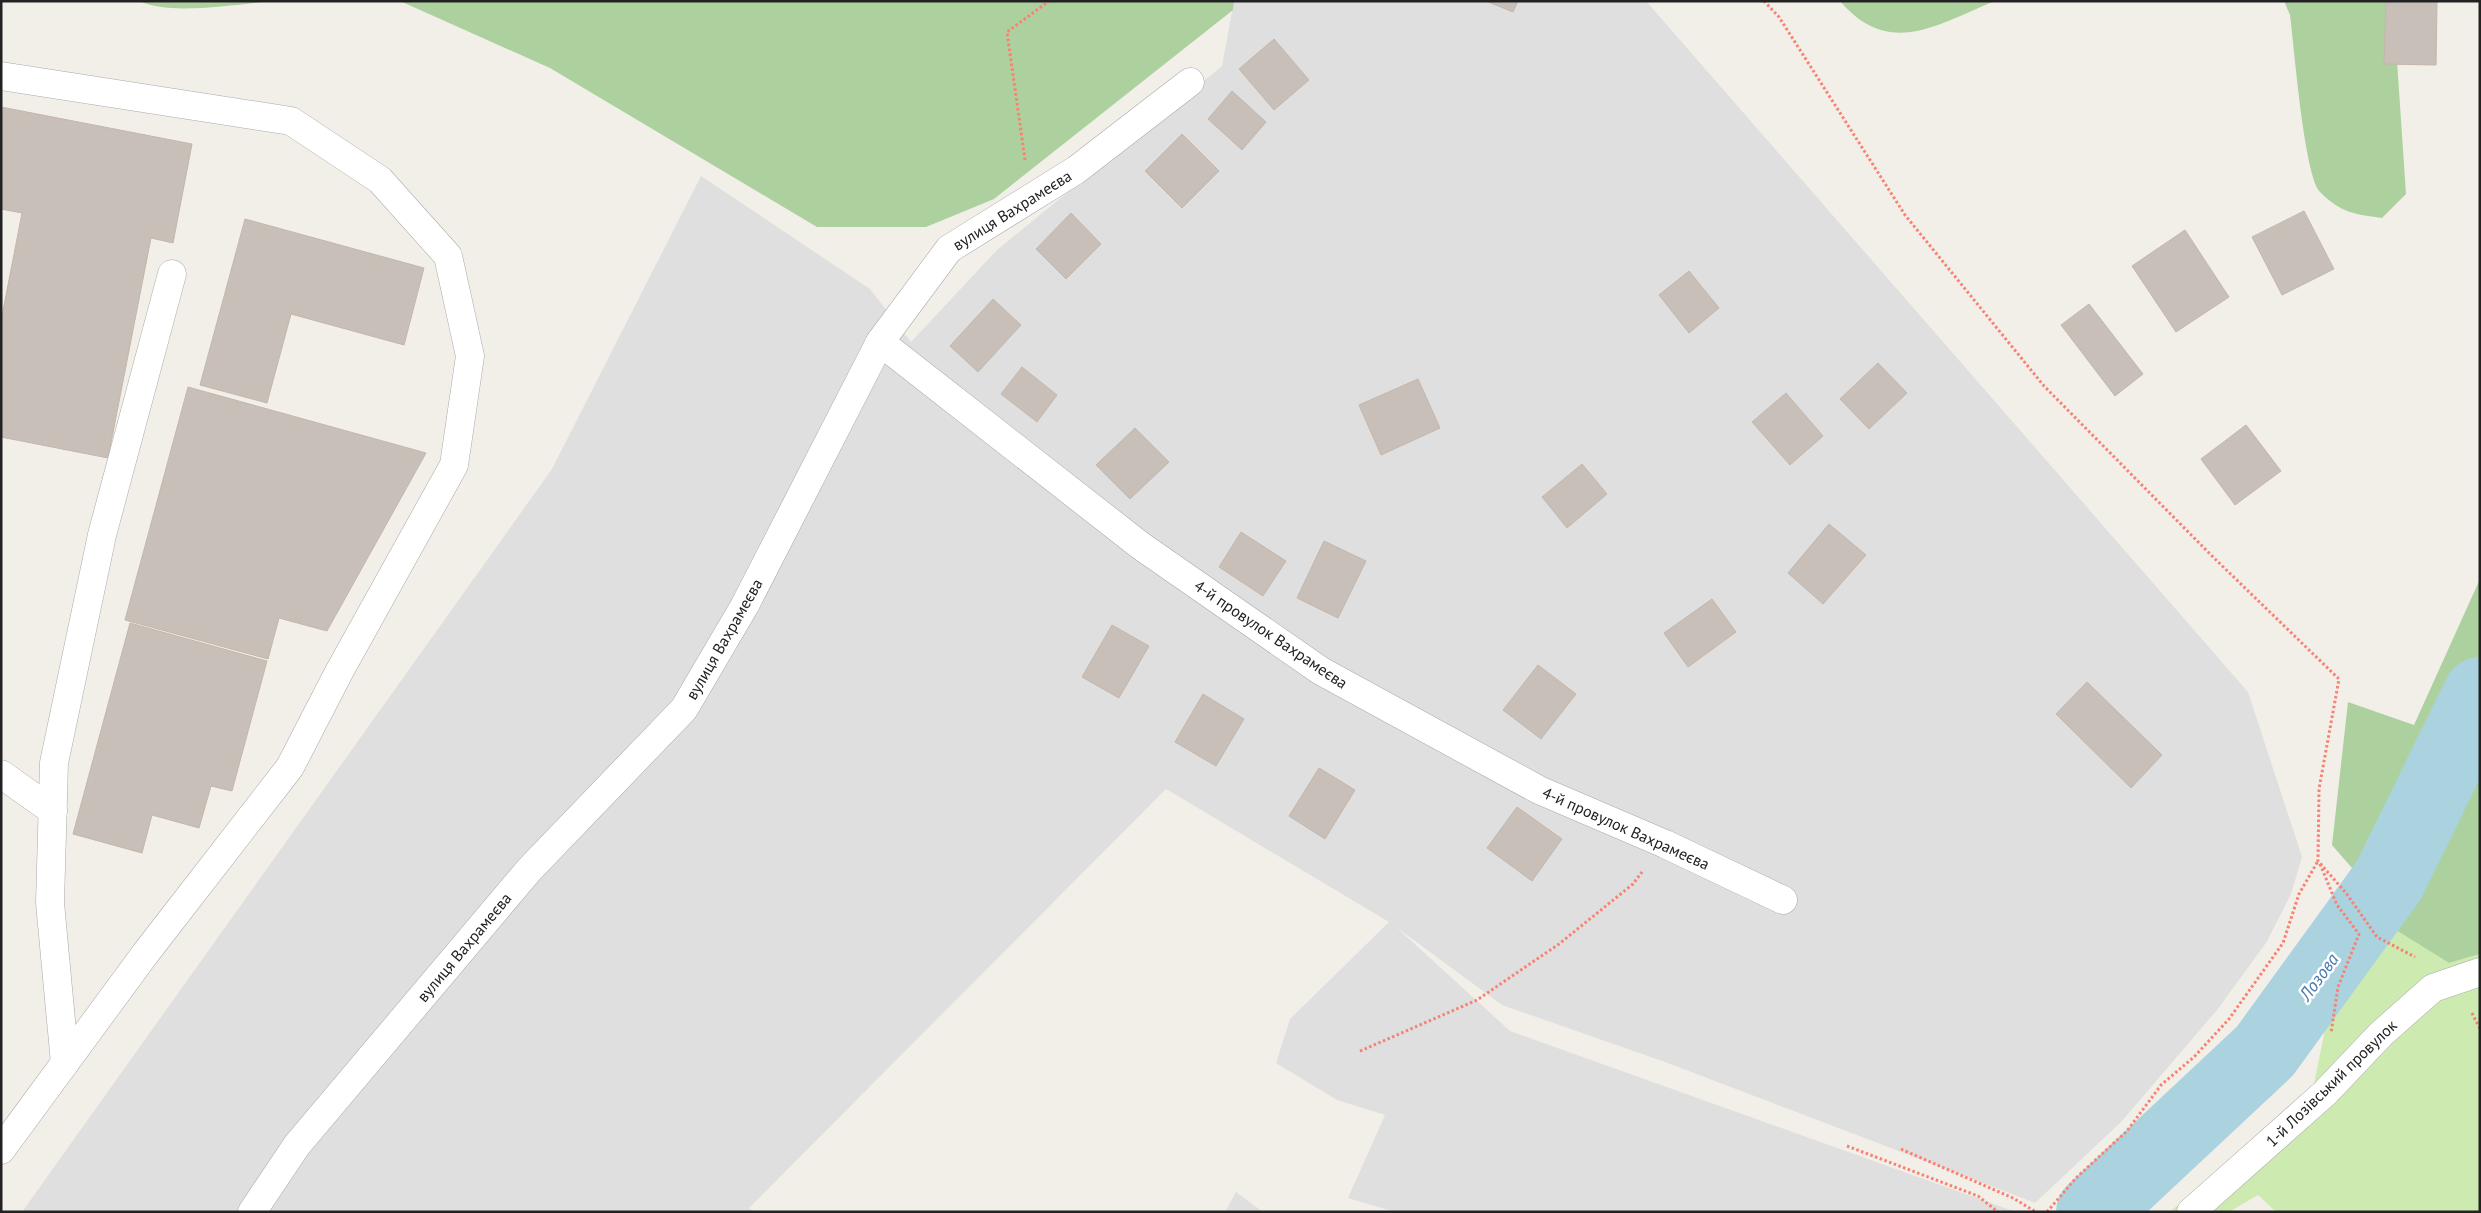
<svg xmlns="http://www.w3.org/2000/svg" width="2481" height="1213" font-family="'PT Sans',sans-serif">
  <rect width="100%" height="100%" fill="#f2efe9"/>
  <g fill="#e0dfdf">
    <polygon points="1234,1 1646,1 2248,692 2302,857 2291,894 2266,943 2217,1010 2121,1122 2035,1203 1665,1062 1502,1005 1396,927 1510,1031 2016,1212 1395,1212 1348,1198 1385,1115 1337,1100 1276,1063 1290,1019 1389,922 1166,789 749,1208 754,1212 22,1212 552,469 701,176 870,289 911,342 997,250 1222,66"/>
    <polygon points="1236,1192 1263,1212 1225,1212"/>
  </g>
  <polygon fill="#cdebb0" points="2383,922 2449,963 2480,954 2480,1212 2276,1212 2258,1195 2229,1212 2170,1212 2314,1084 2337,970"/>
  <g fill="#add19e">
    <path d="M140,1H272C239,4 168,16 140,1Z"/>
    <polygon points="400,1 1234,1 1233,10 994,199 926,227 817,227 550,68"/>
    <path d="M1840,1H1995C1938,24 1889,59 1840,1Z"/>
    <path d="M2284,1H2393L2406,194L2382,218C2354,214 2341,213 2320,192C2304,175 2294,45 2290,15Z"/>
    <polygon points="2480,579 2480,954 2449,963 2383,922 2365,883 2332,845 2348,702 2414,725"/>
  </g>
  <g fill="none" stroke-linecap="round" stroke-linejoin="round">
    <polyline stroke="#aad3df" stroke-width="74" points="2093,1212 2265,1051 2389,880 2480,694"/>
  </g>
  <g fill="#c7bfb8" stroke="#c4b6ab">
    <polygon points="1486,1 1518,1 1513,12"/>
    <polygon points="2386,1 2437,1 2436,65 2384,64"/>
    <polygon points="1274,39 1309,80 1274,110 1239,69"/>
    <polygon points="1232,91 1266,122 1242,150 1208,119"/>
    <polygon points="1,107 192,144 173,243 151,238 108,458 1,437 1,321 22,213 1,209"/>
    <polygon points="1182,134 1219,171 1182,208 1145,171"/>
    <polygon points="2304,211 2334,269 2282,295 2252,237"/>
    <polygon points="1071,213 1101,244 1066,279 1036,249"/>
    <polygon points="245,219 424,268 404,345 291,314 267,403 200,385"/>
    <polygon points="2185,230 2229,297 2176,332 2132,266"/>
    <polygon points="1689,271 1719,308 1689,333 1659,295"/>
    <polygon points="993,299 1021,325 978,372 950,346"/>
    <polygon points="2089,304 2143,374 2115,396 2061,325"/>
    <polygon points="1878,363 1907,393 1869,429 1840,399"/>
    <polygon points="1022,367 1057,395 1037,422 1001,394"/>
    <polygon points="1418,379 1440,428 1381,455 1359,405"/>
    <polygon points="188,387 426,453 327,631 279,618 268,659 125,620"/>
    <polygon points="1786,393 1823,436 1790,465 1752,422"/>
    <polygon points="2246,425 2281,471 2235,505 2201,459"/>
    <polygon points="1135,428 1169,462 1130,499 1096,465"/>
    <polygon points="1582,464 1607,494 1567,528 1542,497"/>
    <polygon points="1829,524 1866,555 1823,604 1788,573"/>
    <polygon points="1241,532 1286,561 1263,596 1219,567"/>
    <polygon points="1324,541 1366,561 1338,618 1297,598"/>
    <polygon points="1712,599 1736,632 1688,667 1664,633"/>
    <polygon points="130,623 267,661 232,791 211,786 199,828 152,815 142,853 73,834"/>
    <polygon points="1112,625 1149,646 1119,698 1082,677"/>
    <polygon points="1538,665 1576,694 1541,739 1503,710"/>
    <polygon points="2087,682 2162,755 2131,788 2056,714"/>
    <polygon points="1203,694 1244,719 1216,766 1175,742"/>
    <polygon points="1319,768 1355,790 1325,839 1289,816"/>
    <polygon points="1517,807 1562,839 1532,881 1487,848"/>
  </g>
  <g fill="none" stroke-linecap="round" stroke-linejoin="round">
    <g stroke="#a9a9a9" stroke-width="29">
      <g id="minor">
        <polyline points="1,76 291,121 380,180 448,256 470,356 454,465 339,672 290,767 145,954 1,1150"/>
        <polyline points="880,342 1141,546 1321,671 1539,790 1665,844 1783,900"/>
        <polyline points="1,774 53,811"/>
        <polyline points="65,1063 50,903 54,763 102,535 172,274"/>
        <polyline points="252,1212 297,1145 529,870 684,709 745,605 880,342 949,249 1076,170 1190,82"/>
        <polyline points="2191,1212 2325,1093 2381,1034 2433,988 2480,972"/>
      </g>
    </g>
    <g stroke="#fa8072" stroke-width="3" stroke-dasharray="2.5 2.5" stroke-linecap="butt">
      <polyline points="1764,1 1779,17 1905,215 2044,386 2213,557 2339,679 2319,789 2318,861 2346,893 2377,937 2415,957"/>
      <polyline points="1025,160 1007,32 1049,1"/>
      <polyline points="2320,864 2337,905 2359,934 2338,987 2331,1033"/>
      <polyline points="2472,1013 2480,1029"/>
      <polyline points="1360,1051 1477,1000 1559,944 1633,884 1642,872"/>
      <polyline points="1847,1146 1978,1196 1998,1212"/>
      <polyline points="1901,1149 2013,1198 2036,1212"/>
      <polyline points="2047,1212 2076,1178 2127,1131 2161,1085 2194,1057 2229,1019 2283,943 2299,894 2318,861"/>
    </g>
    <use href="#minor" stroke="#fff" stroke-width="28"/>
  </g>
  <g text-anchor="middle" stroke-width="5" stroke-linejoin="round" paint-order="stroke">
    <g font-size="16" fill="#222" stroke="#fff">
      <text transform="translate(1012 210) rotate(-32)" y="6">вулиця Вахрамеєва</text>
      <text transform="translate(1271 634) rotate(34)" y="6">4-й провулок Вахрамеєва</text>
      <text transform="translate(724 639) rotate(-60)" y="6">вулиця Вахрамеєва</text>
      <text transform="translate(1626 828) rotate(24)" y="6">4-й провулок Вахрамеєва</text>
      <text transform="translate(464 947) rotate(-50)" y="6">вулиця Вахрамеєва</text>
      <text transform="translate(2331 1083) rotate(-44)" y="6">1-й Лозівський провулок</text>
    </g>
    <g font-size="18" font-style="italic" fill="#4a7aab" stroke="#fff">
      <text transform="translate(2319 977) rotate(-54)" y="6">Лозова</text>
    </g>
  </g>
  <rect width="2481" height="1213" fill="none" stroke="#222222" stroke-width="5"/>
</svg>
